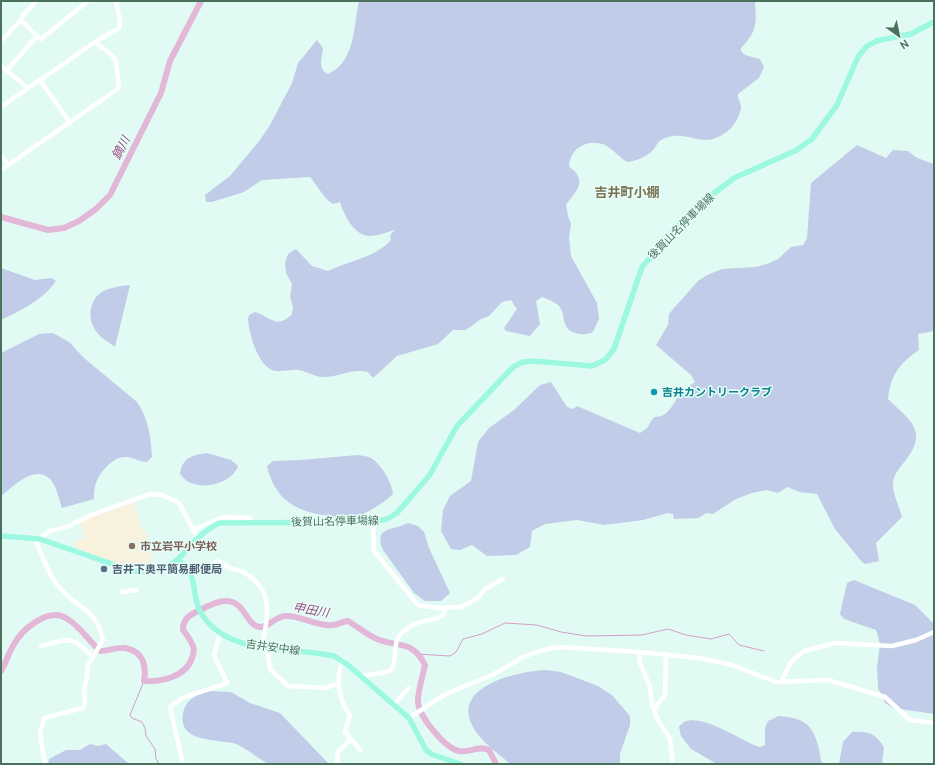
<svg xmlns="http://www.w3.org/2000/svg" width="935" height="765" font-family="Cabin,'Noto Sans JP',sans-serif">
  <rect width="100%" height="100%" fill="#e1fbf4"/>
  <polygon fill="#f7f1de" points="133,502 143,532 146,532 153,567 127,567 76,548 74,541 85,538 80,522 92,516"/>
  <g fill="#c1cce8">
    <path d="M359,1H759L755,3C757,26 756,32 741,48V51L745,55L760,59L764,67L759,78L738,94C737,99 742,103 741,109C739,116 735,125 729,130C703,152 690,129 665,138C657,141 657,146 652,151C646,157 636,161 627,162C619,157 613,149 605,145C588,138 570,148 569,166C571,169 574,170 576,173C586,185 571,196 566,205L568,216L571,224L569,237L571,256L597,303L599,319L593,332C585,336 569,335 565,324C563,318 564,312 559,306C555,302 548,299 542,297L536,301L540,324L530,336L506,331L504,328L517,309L511,300L502,302L489,316L481,319L466,330H453L438,344L397,356L373,378L368,372C352,368 341,376 326,377C316,378 309,372 299,370C292,369 277,373 272,370C257,364 249,333 248,319L249,315L255,312C269,316 277,330 292,314L293,307L290,297L292,284L286,273L285,263L288,254L296,249L312,266L328,271C348,261 375,258 391,240L390,235L395,230C387,232 378,236 370,236C354,236 344,215 340,202L333,204C324,199 318,186 310,177L262,180L244,192L212,202H206L205,195L230,176L260,140L270,125L292,83L298,63L317,40L323,48C322,57 317,69 328,74C356,61 353,27 359,1Z"/>
    <path d="M857,145L886,158L893,150L908,151L917,158L934,164V331L918,334L919,350C899,364 891,374 888,399C907,418 928,429 908,457C904,463 896,471 894,478C890,489 899,506 902,517L876,543L879,561L865,564L862,562L835,529L817,494L800,492L787,487L778,493L767,490L752,493L736,499L713,514L707,513L698,518L674,519L673,514L668,513L643,520L604,525L577,520L545,524L532,531L530,547L516,555L487,556L472,545L460,550L451,549L441,531L443,510L450,496L471,481L478,442L489,428L514,410L540,385L551,382L567,407L573,409L577,406L640,433L647,428L654,417C669,418 673,402 682,392C685,388 691,385 695,382L691,375L656,345L668,325L669,314L674,308L698,281L707,275L722,269L756,267L767,264L778,259L791,247L803,245L807,238L811,183Z"/>
    <path d="M1,268L35,280L51,278L56,281C44,299 20,311 1,320Z"/>
    <path d="M130,285L115,347C110,343 104,340 100,336C89,325 87,308 97,296C104,288 120,286 130,285Z"/>
    <path d="M53,333L69,342L84,358L137,402C148,417 151,438 152,457L147,462C139,462 133,457 126,457C113,456 100,472 96,483C94,487 94,494 94,499L62,508C59,500 57,486 50,479C34,464 14,486 1,496V353L39,334Z"/>
    <path d="M207,453L231,460L238,466C233,483 202,491 187,481C184,479 182,476 180,474C182,458 192,455 207,453Z"/>
    <path d="M358,455C362,456 368,456 371,458C382,465 392,483 393,494C382,504 366,515 350,518C345,519 338,517 332,516C298,513 275,501 267,466L273,461L300,460Z"/>
    <path d="M408,523L418,526L424,532L429,548L450,593L441,601H425L414,593L383,550C373,526 393,531 408,523Z"/>
    <polygon points="854,580 915,605 934,624 934,714 893,708 885,703 878,688 877,668 880,644 876,630 844,619 840,614 847,583"/>
    <path d="M546,670L561,672L598,686L612,695L630,716V725L620,754V764H510C498,753 481,742 473,727C450,686 519,671 546,670Z"/>
    <path d="M208,691L231,692L250,703L280,713L329,764C310,764 289,765 270,764C264,763 244,746 233,743C215,739 178,742 183,714C186,699 195,696 208,691Z"/>
    <path d="M779,716C804,718 813,724 819,749C820,754 820,760 823,764H717L691,749L681,736L679,727C693,705 743,743 760,747L765,745V728L768,721Z"/>
    <path d="M852,732C869,731 874,733 884,747L882,764H839L843,742Z"/>
    <polygon points="90,744 98,746 106,744 129,764 48,764 49,759 66,750 80,750"/>
  </g>
  <g fill="none" stroke-linecap="round" stroke-linejoin="round">
    <g stroke="#d59ec6" stroke-width="1">
      <polyline points="416,654 450,656 456,652 463,639 482,634 505,623 537,625 561,632 586,636 642,635 668,629 686,635 711,639 729,634 739,645 764,651"/>
      <polyline points="144,681 130,715 132,718 142,722 145,728 146,736 155,749 156,759 159,764"/>
    </g>
    <g stroke="#e3b7d8" stroke-width="6">
      <polyline points="1,217 48,230 64,228 79,221 96,209 110,195 161,93 170,61 201,1"/>
      <path d="M1,671C6,663 8,654 13,646C21,630 48,607 66,618C80,626 88,640 100,651C108,651 117,647 125,648C143,651 147,666 144,681C161,682 186,677 192,658C193,654 195,651 193,646C191,641 187,635 183,630C183,620 188,616 196,612C204,608 216,601 225,601C245,600 246,626 260,627C269,627 275,617 285,616C301,615 317,627 333,625C339,625 342,621 348,621C358,627 367,635 377,639C398,648 412,639 425,665C423,675 417,695 418,702C419,717 445,748 459,751C470,753 478,745 489,750L496,764"/>
    </g>
    <g stroke="#fff" stroke-width="4.5">
      <polyline points="21,20 37,36"/>
      <polyline points="1,41 21,20 23,15 36,1"/>
      <polyline points="1,66 28,88"/>
      <polyline points="7,70 37,36 41,39 88,1"/>
      <polyline points="40,80 70,123"/>
      <polyline points="1,107 95,42 119,28 120,21 116,1"/>
      <polyline points="1,155 8,165"/>
      <polyline points="1,170 119,88 116,62 113,56 95,42"/>
      <polyline points="373,522 374,551 418,605 437,608 461,607 478,598 484,590 503,579"/>
      <polyline points="193,530 223,517 250,518 251,522"/>
      <path d="M35,538C42,555 48,575 60,588C79,611 94,605 103,640L87,667C89,676 86,680 84,689C84,696 87,702 83,708L44,718L40,733L45,764"/>
      <polyline points="40,539 49,531 67,527 91,515 150,494 163,495 179,503 193,530 199,537"/>
      <path d="M190,570L210,567L218,561C223,563 226,567 231,569C235,570 240,570 243,572C276,590 267,617 262,647"/>
      <polyline points="122,592 137,590"/>
      <path d="M41,646C70,639 71,634 93,657"/>
      <polyline points="267,647 270,669 288,686 326,688 338,683"/>
      <polyline points="639,652 640,663 650,687 652,705 658,720 670,739 673,764"/>
      <path d="M342,661C336,679 338,700 350,715L345,732L360,750"/>
      <path d="M360,677C371,672 383,676 392,669C398,657 391,640 404,631C409,627 414,624 420,622C429,619 445,621 445,608"/>
      <polyline points="781,682 791,662 804,651 835,643 892,646 916,640 934,632"/>
      <polyline points="393,705 409,688"/>
      <polyline points="654,709 665,695 666,654"/>
      <polyline points="409,718 444,695 494,674 523,657 543,650 559,647 639,652 699,658 732,665 776,682 828,680 885,697 910,720 934,723"/>
      <polyline points="183,764 170,707 182,698 227,683 214,655 220,633"/>
      <polyline points="337,764 338,752 350,740"/>
    </g>
    <g stroke="#9cf8e0" stroke-width="5.5">
      <path d="M1,536L40,539L132,571C187,576 180,542 219,523L373,522L387,519L397,513L429,476L457,426L513,367L523,362L533,361L592,366L605,360L614,349L642,267L674,230L700,204L734,178L795,151L812,139L837,105L858,57L866,47L876,41L911,34L934,22"/>
      <path d="M178,560C200,576 190,590 200,611C225,657 291,646 334,656L348,665L409,718L426,750L431,754L460,764"/>
    </g>
  </g>
  <circle fill="#0f9aa8" stroke="#e7fef8" stroke-width="1.5" cx="654" cy="392" r="4"/>
  <circle fill="#8d6e63" stroke="#e7fef8" stroke-width="1.5" cx="132" cy="546" r="4"/>
  <circle fill="#5c6f8a" stroke="#e7fef8" stroke-width="1.5" cx="104" cy="569" r="4"/>
  <g text-anchor="middle" stroke-width="3" stroke-linejoin="round" paint-order="stroke">
    <g font-size="11" fill="#49715c" stroke="#e7fef8">
      <text transform="translate(681 226) rotate(-45)" y="4">後賀山名停車場線</text>
      <text transform="translate(335 521) rotate(-1)" y="4">後賀山名停車場線</text>
      <text transform="translate(273 647) rotate(8)" y="4">吉井安中線</text>
    </g>
    <g font-size="11" font-weight="bold" fill="#0d838f" stroke="#e7fef8" text-anchor="start">
      <text x="662" y="396">吉井カントリークラブ</text>
    </g>
    <g font-size="11" font-weight="bold" fill="#785e54" stroke="#e7fef8" text-anchor="start">
      <text x="140" y="550">市立岩平小学校</text>
    </g>
    <g font-size="11" font-weight="bold" fill="#4e5e75" stroke="#e7fef8" text-anchor="start">
      <text x="112" y="573">吉井下奥平簡易郵便局</text>
    </g>
    <g font-size="12" font-style="italic" fill="#994d84" stroke="#e7fef8">
      <text transform="translate(121 148) rotate(-63)" y="4">鏑川</text>
      <text transform="translate(311 610) rotate(10)" y="4">申田川</text>
    </g>
    <g font-size="13" font-weight="bold" fill="#7b7254" stroke="#e7fef8">
      <text x="627" y="197">吉井町小棚</text>
    </g>
  </g>
  <rect width="935" height="765" fill="none" stroke="#49715c" stroke-width="4"/>
  <g transform="translate(899 36) rotate(147)" stroke="#e7fef8" stroke-width="3" paint-order="stroke">
  <path d="M0-3L7 15L0 10L-7 15Z" fill="#49715c"/>
  <text y="-6" font-size="11" font-weight="bold" text-anchor="middle" fill="#49715c">N</text>
  </g>
</svg>
